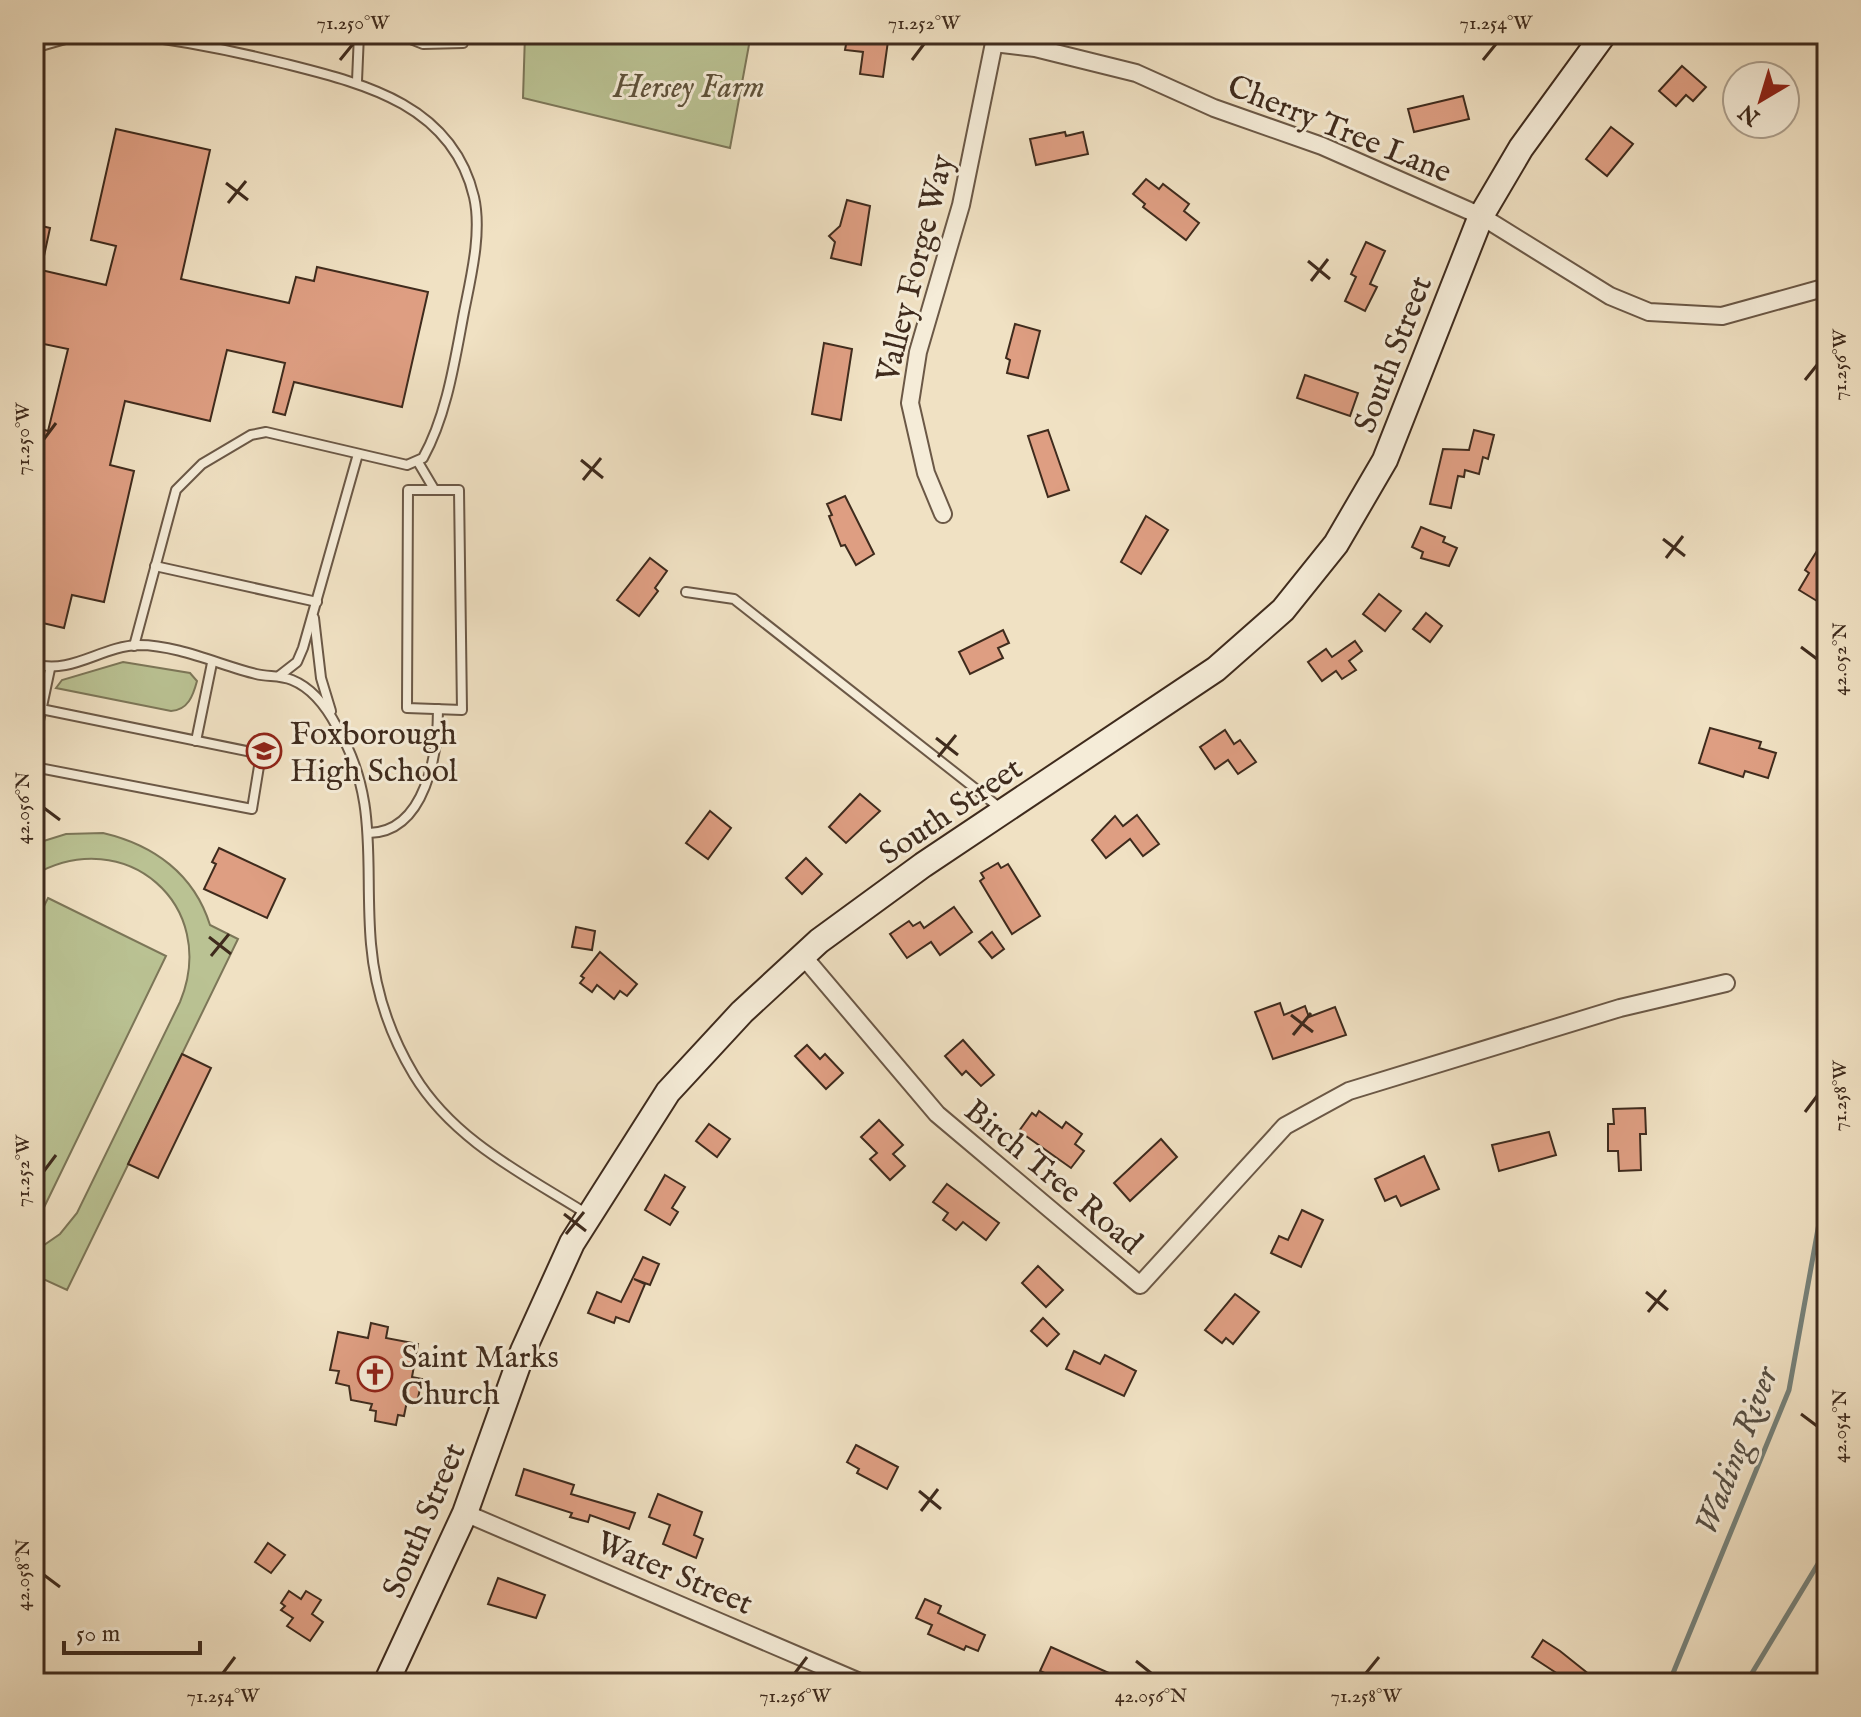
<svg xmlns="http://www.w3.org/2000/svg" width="1861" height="1717" font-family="'IM FELL English',serif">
  <rect width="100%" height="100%" fill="#f0e1c3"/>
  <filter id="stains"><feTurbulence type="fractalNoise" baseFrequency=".0025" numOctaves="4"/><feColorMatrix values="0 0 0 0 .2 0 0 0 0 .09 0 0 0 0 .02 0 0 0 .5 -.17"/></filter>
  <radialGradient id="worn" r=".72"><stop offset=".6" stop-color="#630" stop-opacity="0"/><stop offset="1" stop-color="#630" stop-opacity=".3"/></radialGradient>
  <g fill="#bac293" stroke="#7c7658" stroke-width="2">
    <polygon points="525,34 751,34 730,148 523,98"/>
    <path d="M123,662L190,673L197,681C193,696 188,710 171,711L56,688L62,680Z"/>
    <path d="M103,833C154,845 194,874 210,925L238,939L67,1290L39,1277L34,1278V1252L60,1234L77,1213L180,1002C220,905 125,823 34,875V844L66,834Z"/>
    <polygon points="48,898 166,956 35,1226 34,926"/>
  </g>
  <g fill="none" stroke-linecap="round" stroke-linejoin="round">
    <g stroke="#76827b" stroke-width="5">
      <polyline points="1669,1683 1789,1390 1827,1179"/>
      <polyline points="1746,1683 1827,1549"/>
    </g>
  </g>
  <g fill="#de9e82" stroke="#3f2b1d" stroke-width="2">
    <polygon points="848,34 889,34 883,77 860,74 863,52 845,50"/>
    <polygon points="1682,66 1706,87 1693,101 1686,95 1676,106 1659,91"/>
    <polygon points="1463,96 1469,119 1414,132 1408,109"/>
    <polygon points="1611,127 1633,144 1607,176 1586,159"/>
    <polygon points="116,129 210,150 181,279 289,303 296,277 314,281 317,267 428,292 402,407 294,382 285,415 273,412 285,363 227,350 210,421 125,401 110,465 134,471 104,602 72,595 64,628 34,621 34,427 48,431 68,349 34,342 34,224 50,228 41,270 106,285 116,246 91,240"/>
    <polygon points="1065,132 1066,136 1083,132 1088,154 1036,165 1030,139"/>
    <polygon points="1146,179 1159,189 1163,184 1189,204 1184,211 1199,223 1186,240 1143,207 1145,204 1133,194"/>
    <polygon points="847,200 870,206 861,265 831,258 835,242 829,236 840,226"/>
    <polygon points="1366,242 1385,251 1370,284 1377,287 1365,311 1345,301 1356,277 1351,274"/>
    <polygon points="1015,324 1040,331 1028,378 1007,373 1010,360 1006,358"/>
    <polygon points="824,343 852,349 841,420 812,414"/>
    <polygon points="1305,375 1358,393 1350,416 1297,398"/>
    <polygon points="1048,430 1069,490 1048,497 1028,436"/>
    <polygon points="1474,430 1494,435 1488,459 1483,457 1479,474 1465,470 1464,477 1458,476 1451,508 1430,504 1443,449 1469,450"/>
    <polygon points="845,496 874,554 856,565 845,545 841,546 829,516 832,515 827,504"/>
    <polygon points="1146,516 1168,530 1141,574 1121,562"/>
    <polygon points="1421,527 1445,537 1443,542 1457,548 1449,566 1421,558 1423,552 1412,547"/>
    <polygon points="1827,535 1827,586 1817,601 1799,590 1809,573 1805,570"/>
    <polygon points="650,558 667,571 655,588 658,591 639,616 617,600"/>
    <polygon points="1379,594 1401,611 1385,631 1363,614"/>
    <polygon points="1426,613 1442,626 1430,642 1413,629"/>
    <polygon points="1003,630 1009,643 998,648 1003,658 970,674 959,652"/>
    <polygon points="1355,641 1362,651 1349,661 1356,670 1342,679 1336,671 1322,681 1308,662 1326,649 1332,657"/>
    <polygon points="1710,728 1761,742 1759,748 1776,753 1768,778 1745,771 1743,777 1699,763"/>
    <polygon points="1225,730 1234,744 1240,740 1256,762 1238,774 1228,760 1215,769 1200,747"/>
    <polygon points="860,794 880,811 846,843 829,827"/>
    <polygon points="710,811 731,828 708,859 686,843"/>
    <polygon points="1137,815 1159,844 1143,856 1130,839 1106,858 1092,840 1115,816 1123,826"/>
    <polygon points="219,848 285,879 267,918 204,889 216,864 212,862"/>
    <polygon points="806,858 822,874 802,894 786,878"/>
    <polygon points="998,863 1001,868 1008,864 1040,916 1012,934 980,881 984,878 981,873"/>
    <polygon points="954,907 972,932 940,955 931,942 907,958 890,934 909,921 913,926 920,922 924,928"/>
    <polygon points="576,927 595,931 592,950 572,947"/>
    <polygon points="992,932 1004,949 992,958 979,942"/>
    <polygon points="600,952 637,984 627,996 620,991 614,999 597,985 592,992 580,983 584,978 581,976"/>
    <polygon points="1280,1003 1284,1015 1305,1006 1309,1017 1335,1007 1346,1035 1273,1059 1255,1012"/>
    <polygon points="963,1040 994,1075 981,1086 966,1071 962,1075 945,1056"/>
    <polygon points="807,1045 820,1059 825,1054 843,1073 826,1089 795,1056"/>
    <polygon points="182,1054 211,1068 158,1178 128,1164"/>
    <polygon points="1645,1108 1646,1134 1640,1134 1641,1170 1619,1171 1618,1151 1608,1151 1608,1124 1614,1124 1613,1109"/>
    <polygon points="1039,1111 1062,1128 1066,1122 1082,1134 1075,1144 1084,1151 1071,1168 1019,1131 1032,1113 1036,1116"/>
    <polygon points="879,1120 903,1145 893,1154 905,1166 890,1180 870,1159 877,1153 861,1137"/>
    <polygon points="709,1124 730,1139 717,1157 696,1141"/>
    <polygon points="1549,1132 1556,1155 1499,1171 1492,1145"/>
    <polygon points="1161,1139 1177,1157 1130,1201 1114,1183"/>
    <polygon points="1424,1156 1439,1189 1401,1206 1396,1196 1385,1201 1375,1179"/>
    <polygon points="665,1175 685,1187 672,1208 678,1212 670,1225 645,1210"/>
    <polygon points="947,1184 999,1223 986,1240 963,1222 956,1230 943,1220 948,1213 933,1202"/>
    <polygon points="1302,1210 1323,1220 1301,1267 1271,1253 1279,1236 1288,1240"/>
    <polygon points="643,1257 659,1264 650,1285 634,1279 645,1284 629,1322 616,1317 614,1323 588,1313 597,1292 621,1302"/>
    <polygon points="1038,1266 1063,1290 1046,1307 1022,1283"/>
    <polygon points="1235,1294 1259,1312 1233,1344 1226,1338 1222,1343 1205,1330"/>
    <polygon points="1043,1318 1059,1334 1047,1346 1031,1331"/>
    <polygon points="371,1323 388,1327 386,1338 418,1344 412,1377 422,1379 417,1403 407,1401 404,1416 398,1415 396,1425 375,1421 376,1411 370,1410 372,1404 351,1400 349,1386 336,1383 339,1371 330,1370 338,1332 368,1338"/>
    <polygon points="1074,1351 1100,1364 1105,1355 1136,1371 1124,1396 1066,1369"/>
    <polygon points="856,1445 898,1467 887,1489 857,1473 859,1469 847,1462"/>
    <polygon points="524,1469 574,1485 571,1494 635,1513 629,1529 590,1515 588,1522 570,1517 572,1513 516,1495"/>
    <polygon points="658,1494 702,1512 694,1535 703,1539 696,1558 663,1544 670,1525 649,1517"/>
    <polygon points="268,1543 285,1555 271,1573 255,1562"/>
    <polygon points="498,1578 545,1595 536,1618 488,1604"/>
    <polygon points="289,1591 301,1599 306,1591 321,1600 312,1614 323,1622 310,1641 287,1626 293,1618 281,1610 285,1606 281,1603"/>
    <polygon points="925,1599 941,1606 938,1613 985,1635 978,1651 966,1646 964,1650 928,1634 932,1625 916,1618"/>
    <polygon points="1543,1640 1560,1651 1600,1683 1561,1683 1564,1678 1532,1657"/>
    <polygon points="1051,1647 1131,1683 1053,1683 1056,1678 1040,1671"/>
  </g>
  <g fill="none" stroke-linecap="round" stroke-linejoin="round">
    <g stroke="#6b5846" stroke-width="12">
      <g id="lane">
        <path d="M126,34C179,40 230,50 282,63C361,83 452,103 474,197C482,232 471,277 464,312C455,359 447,415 423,458L407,465L266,432L251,435L202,464L176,490L134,646"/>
        <polyline points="398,34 423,44 463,43"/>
        <polyline points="34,48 76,36 114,34"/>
        <polyline points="357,81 359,34"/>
        <polyline points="418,462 434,489"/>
        <polygon points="408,490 459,490 462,710 407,708"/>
        <polyline points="155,566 317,602"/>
        <polyline points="686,592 734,599 1000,808"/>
        <polyline points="314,618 321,678 331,711"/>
        <path d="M34,664C72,675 101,646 139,645C177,645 220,665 256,674C268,677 280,675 292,680C312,688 327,708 337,727C380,800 364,864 371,944C375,991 390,1035 414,1075C454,1141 525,1175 587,1214"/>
        <polyline points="279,676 297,662 303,648 358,454"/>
        <polyline points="196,741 212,663"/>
        <polyline points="34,744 50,669"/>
        <polyline points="34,767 252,809 261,754 41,709"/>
        <path d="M369,833C426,832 438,752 438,709"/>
      </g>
    </g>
    <g stroke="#6b5846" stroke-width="20">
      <g id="street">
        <polyline points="994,43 1035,48 1136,73 1214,108 1322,146 1481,216 1610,296 1649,312 1722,316 1827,287"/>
        <polyline points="943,514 926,473 910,403 918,352 961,205 994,43 991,36"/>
        <polyline points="803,956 937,1114 1140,1285 1285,1126 1349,1091 1620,1008 1726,983"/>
        <polyline points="465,1513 862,1683"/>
      </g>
    </g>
    <g stroke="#3f2b1d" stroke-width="28">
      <polyline id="secondary" points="386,1683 465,1513 523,1351 572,1243 668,1092 742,1012 819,941 923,865 1216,669 1283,610 1336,544 1385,460 1481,216 1521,148 1604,34"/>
    </g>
    <use href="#lane" stroke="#f5ecd8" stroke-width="8"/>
    <use href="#street" stroke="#f5ecd8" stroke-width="16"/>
    <use href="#secondary" stroke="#f5ecd8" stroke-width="24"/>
  </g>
  <path fill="none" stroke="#3f2b1d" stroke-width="3" d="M340,60L353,44M912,60L924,44M1483,60L1496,44M226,183L248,200M228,203L246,181M1308,261L1330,279M1311,281L1328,259M1805,380L1817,365M44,439L56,423M581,460L603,478M583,480L601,458M1663,539L1685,556M1666,558L1683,536M1801,647L1817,659M936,738L958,755M938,757L956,735M44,808L60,820M209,937L231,954M211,956L229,934M1291,1015L1313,1032M1293,1035L1311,1013M1805,1112L1817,1096M44,1171L56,1155M564,1214L586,1231M566,1234L584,1212M1646,1292L1668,1310M1648,1312L1666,1290M1801,1414L1817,1426M919,1491L941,1509M921,1511L938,1489M44,1575L60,1587M1136,1661L1151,1673M223,1673L235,1657M795,1673L807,1657M1366,1673L1379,1657"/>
  <defs>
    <g id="school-ring" transform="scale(1.8)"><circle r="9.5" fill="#f5ecd8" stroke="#8f2418" stroke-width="1.5"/><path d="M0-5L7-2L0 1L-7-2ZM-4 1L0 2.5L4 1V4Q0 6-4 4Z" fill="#8f2418"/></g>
    <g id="church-ring" transform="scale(1.8)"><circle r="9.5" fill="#f5ecd8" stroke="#8f2418" stroke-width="1.5"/><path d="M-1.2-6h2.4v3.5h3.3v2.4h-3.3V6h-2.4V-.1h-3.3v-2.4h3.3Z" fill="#8f2418"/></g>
  </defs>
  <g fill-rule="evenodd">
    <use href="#school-ring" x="264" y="751"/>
    <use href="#church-ring" x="375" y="1374"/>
  </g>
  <g text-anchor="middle" stroke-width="6" stroke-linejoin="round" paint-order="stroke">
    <g font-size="32" font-style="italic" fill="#5e513a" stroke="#f5ecd8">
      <text x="689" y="97">Hersey Farm</text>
    </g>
    <g font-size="32" fill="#3f2b1d" stroke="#f5ecd8">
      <text transform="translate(1340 128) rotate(22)" y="11">Cherry Tree Lane</text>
      <text transform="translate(914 268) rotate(-76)" y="11">Valley Forge Way</text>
      <text transform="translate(1392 354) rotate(-69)" y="11">South Street</text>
      <text transform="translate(950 810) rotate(-34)" y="11">South Street</text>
      <text transform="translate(1054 1176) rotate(40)" y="11">Birch Tree Road</text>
      <text transform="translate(423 1520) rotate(-67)" y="11">South Street</text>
      <text transform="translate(675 1572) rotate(23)" y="11">Water Street</text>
    </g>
    <g font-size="32" fill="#3f2b1d" stroke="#f5ecd8" text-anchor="start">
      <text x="290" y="744">Foxborough<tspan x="290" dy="37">High School</tspan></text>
      <text x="401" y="1367">Saint Marks<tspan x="401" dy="37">Church</tspan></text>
    </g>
    <g font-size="34" font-style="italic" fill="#564f44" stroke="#f5ecd8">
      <text transform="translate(1735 1450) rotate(-69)" y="12">Wading River</text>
    </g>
  </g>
  <rect width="1861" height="1717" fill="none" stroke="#f0e1c3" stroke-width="88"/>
  <g transform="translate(1761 100) rotate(218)"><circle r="38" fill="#f5ecd8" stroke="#ac9f8d" stroke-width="2"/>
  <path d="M0-6L14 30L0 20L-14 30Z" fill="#8f2418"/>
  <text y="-12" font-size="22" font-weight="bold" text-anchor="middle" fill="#3f2b1d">N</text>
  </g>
  <path d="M64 1641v12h136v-12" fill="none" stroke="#3f2b1d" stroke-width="4"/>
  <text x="76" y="1641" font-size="24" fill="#3f2b1d" stroke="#f5ecd8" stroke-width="6" paint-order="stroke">50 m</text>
  <rect x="44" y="44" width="1773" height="1629" fill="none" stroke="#3f2b1d" stroke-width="3"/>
  <g font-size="20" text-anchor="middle" fill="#3f2b1d">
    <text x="353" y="29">71.250°W</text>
    <text x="924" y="29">71.252°W</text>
    <text x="1496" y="29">71.254°W</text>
    <text transform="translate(1839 365) rotate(-90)" y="7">71.256°W</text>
    <text transform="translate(22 439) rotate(-90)" y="7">71.250°W</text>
    <text transform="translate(1839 659) rotate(-90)" y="7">42.052°N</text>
    <text transform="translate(22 808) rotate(-90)" y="7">42.056°N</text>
    <text transform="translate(1839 1096) rotate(-90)" y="7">71.258°W</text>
    <text transform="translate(22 1171) rotate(-90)" y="7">71.252°W</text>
    <text transform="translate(1839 1426) rotate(-90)" y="7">42.054°N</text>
    <text transform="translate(22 1575) rotate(-90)" y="7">42.058°N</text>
    <text x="223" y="1702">71.254°W</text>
    <text x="795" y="1702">71.256°W</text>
    <text x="1151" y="1702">42.056°N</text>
    <text x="1366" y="1702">71.258°W</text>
  </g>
  <rect width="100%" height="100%" filter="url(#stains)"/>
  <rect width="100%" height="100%" fill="url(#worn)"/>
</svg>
